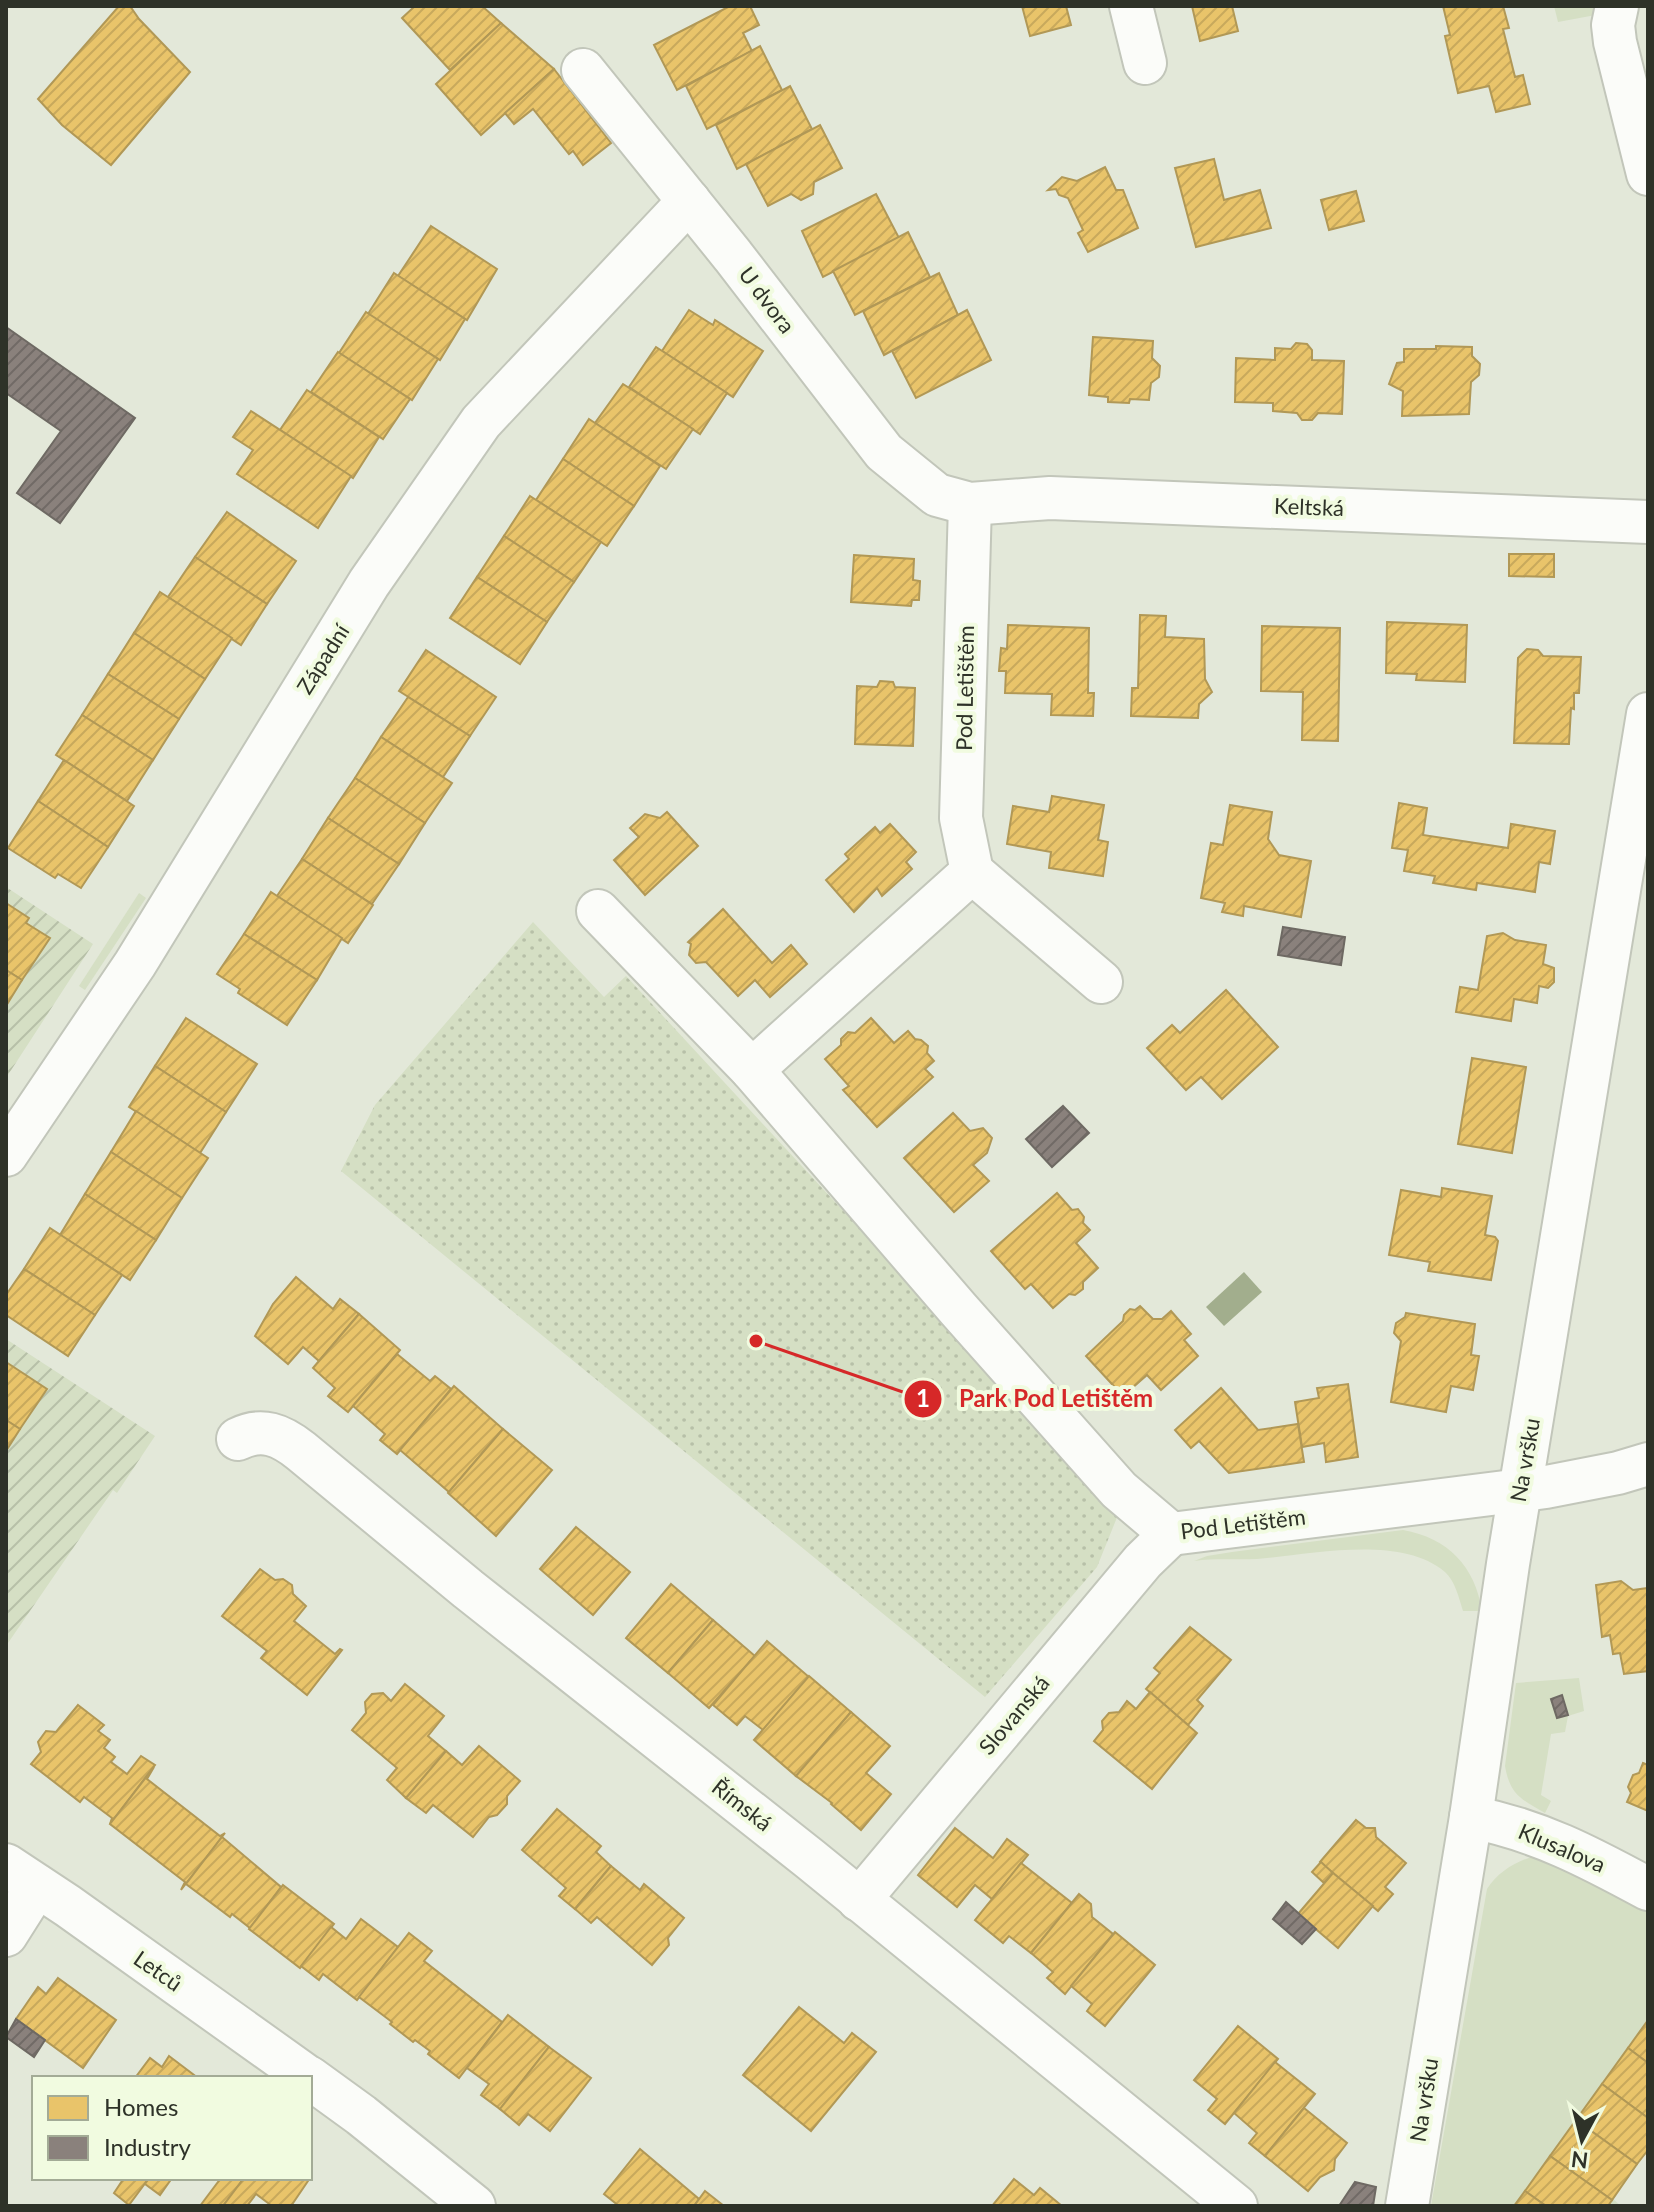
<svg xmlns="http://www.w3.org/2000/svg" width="1654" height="2212" font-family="Lato,sans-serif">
  <defs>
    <pattern id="park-dots" width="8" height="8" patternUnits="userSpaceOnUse" patternTransform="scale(2)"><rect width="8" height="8" fill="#d5dfc4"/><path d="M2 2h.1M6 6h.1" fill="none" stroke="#b7c0a8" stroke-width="1.8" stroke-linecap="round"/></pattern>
    <pattern id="garden-furrows" width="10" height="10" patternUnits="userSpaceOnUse" patternTransform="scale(2)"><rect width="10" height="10" fill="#d5dfc4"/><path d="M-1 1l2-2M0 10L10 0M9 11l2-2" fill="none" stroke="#b7c0a8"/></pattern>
    <pattern id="homes-hatch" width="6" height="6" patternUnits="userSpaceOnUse" patternTransform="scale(2)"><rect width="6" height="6" fill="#e9c46a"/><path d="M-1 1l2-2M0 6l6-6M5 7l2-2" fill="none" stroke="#c8a95c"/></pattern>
    <pattern id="industry-hatch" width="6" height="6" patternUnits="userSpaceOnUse" patternTransform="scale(2)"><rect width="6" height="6" fill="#8a817c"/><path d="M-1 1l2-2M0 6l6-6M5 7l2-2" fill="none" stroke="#716a66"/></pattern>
  </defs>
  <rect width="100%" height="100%" fill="#e3e8d9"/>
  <g fill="#d5dfc4">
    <polygon points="1554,6 1606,6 1601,14 1558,22"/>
    <polygon points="139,893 146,898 85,990 79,986"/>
    <path d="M1403,1530C1448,1538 1475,1566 1482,1611H1463C1459,1598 1455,1581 1445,1572C1400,1534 1310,1555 1257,1559C1236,1560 1215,1558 1194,1561L1207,1556L1232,1552Z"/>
    <path d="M1579,1678L1584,1711L1568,1716L1565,1732L1551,1734L1541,1795L1551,1801L1545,1813C1521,1799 1510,1795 1505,1766L1516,1683Z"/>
    <path d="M1535,1856L1559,1862L1648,1911V2150L1613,2199L1621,2206H1431L1487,1889C1498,1872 1516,1861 1535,1856Z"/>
  </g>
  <polygon fill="url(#park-dots)" points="533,922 604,997 626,976 1120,1510 1097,1567 985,1697 341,1171 375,1105"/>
  <g fill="url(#garden-furrows)">
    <polygon points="6,887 93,944 6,1078 6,1006 50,938 26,923 29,918 6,903"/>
    <polygon points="6,1339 155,1436 117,1493 113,1490 6,1646 6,1451 47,1390 6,1362"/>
  </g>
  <polygon fill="#a2ae8d" points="1244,1272 1262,1292 1224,1326 1206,1307"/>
  <g fill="url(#homes-hatch)" stroke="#b19856" stroke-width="2">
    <polygon points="119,6 130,6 139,19 190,72 111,165 62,125 38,99"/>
    <polygon points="415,6 482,6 501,23 450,70 402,18"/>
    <polygon points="730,6 750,6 759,25 743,33 752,51 677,90 654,45"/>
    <polygon points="1022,6 1066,6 1071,25 1030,36"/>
    <polygon points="1192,6 1232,6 1238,31 1200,41"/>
    <polygon points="1443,6 1503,6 1509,28 1503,29 1515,77 1523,75 1530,104 1496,112 1489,86 1458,93 1445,36 1450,35"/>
    <polygon points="501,23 554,69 481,135 436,84"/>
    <polygon points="760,46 782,90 707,129 686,86"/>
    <polygon points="554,69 611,143 583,165 573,151 569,154 533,109 514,124 505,113"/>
    <polygon points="790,86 812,129 737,169 716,125"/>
    <polygon points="820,125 842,168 814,182 813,194 801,200 791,194 768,206 746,164"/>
    <polygon points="1214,159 1224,200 1260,190 1271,228 1196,247 1175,168"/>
    <polygon points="1105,167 1116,190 1123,190 1138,228 1088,252 1078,233 1083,230 1068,198 1059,195 1056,189 1048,190 1062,177 1077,181"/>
    <polygon points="1356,191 1364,221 1329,230 1321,200"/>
    <polygon points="876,194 899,238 823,277 802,231"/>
    <polygon points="431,226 497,269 467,320 398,276"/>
    <polygon points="908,232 930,277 855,315 833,271"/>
    <polygon points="394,273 465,319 440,360 368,314"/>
    <polygon points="939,273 958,315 884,355 863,311"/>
    <polygon points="689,310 713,325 715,320 763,351 733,397 662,351"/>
    <polygon points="967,310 991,360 916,398 892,351"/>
    <polygon points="366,312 438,359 412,400 339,353"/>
    <polygon points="1093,337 1153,341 1152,358 1160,366 1159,377 1151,383 1149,400 1130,399 1129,403 1108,402 1108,397 1089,395"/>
    <polygon points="1296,343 1307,344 1312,350 1312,360 1344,361 1342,414 1318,413 1312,420 1302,420 1297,413 1273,411 1273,403 1235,402 1236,358 1275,360 1275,348 1291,349"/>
    <polygon points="1436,346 1472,347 1472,356 1480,364 1479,375 1471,382 1469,414 1402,416 1403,391 1389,384 1397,363 1404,362 1404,349 1436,349"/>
    <polygon points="656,347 727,393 700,434 629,387"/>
    <polygon points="338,352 410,399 383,439 311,392"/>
    <polygon points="623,384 693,429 666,469 595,423"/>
    <polygon points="307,390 379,437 353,478 280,430"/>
    <polygon points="251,411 351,476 318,528 237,474 253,450 233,437"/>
    <polygon points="589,419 660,466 634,506 563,459"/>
    <polygon points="563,459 634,506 607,546 536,500"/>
    <polygon points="530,496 601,542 574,582 504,536"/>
    <polygon points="227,512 296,561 267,604 195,557"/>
    <polygon points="504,536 574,582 547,622 477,577"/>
    <polygon points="1509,554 1554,554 1554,577 1509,576"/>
    <polygon points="854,555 914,559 913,580 920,581 919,600 912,600 911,606 851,602"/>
    <polygon points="195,557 267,604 241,645 168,597"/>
    <polygon points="477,577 547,622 520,664 450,618"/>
    <polygon points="160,592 232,638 205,679 134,633"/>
    <polygon points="1140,615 1166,616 1165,637 1204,639 1205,679 1212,692 1199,704 1198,718 1131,716 1132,688 1138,688"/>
    <polygon points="1387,622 1467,625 1465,682 1416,680 1417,674 1386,673"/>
    <polygon points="1008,625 1089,628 1088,693 1094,693 1093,716 1051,715 1052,694 1005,693 1006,671 999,671 1001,648 1007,649"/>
    <polygon points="1262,626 1340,628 1338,741 1302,740 1303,692 1261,691"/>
    <polygon points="134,633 205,679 179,719 108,674"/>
    <polygon points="1527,649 1538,650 1543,656 1581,657 1579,693 1574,693 1574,709 1571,708 1569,744 1514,743 1518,658"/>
    <polygon points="426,650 496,697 470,736 399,691"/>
    <polygon points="108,674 179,719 153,760 82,715"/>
    <polygon points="880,681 893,682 895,687 915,688 913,746 855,744 857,686 877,687"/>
    <polygon points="408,697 470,736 443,777 381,737"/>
    <polygon points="82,715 153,760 127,801 56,755"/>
    <polygon points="381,737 452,783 425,823 355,778"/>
    <polygon points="64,760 134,806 108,847 38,801"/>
    <polygon points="355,778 425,823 399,864 328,818"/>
    <polygon points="1052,796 1104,805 1098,840 1108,842 1103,876 1049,868 1051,852 1007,844 1013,806 1049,812"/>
    <polygon points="38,801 108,847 81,888 58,874 55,878 8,848"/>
    <polygon points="1399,803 1427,808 1423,835 1508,848 1511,824 1555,831 1550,864 1539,862 1535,892 1477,883 1476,890 1433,883 1435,876 1404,871 1408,850 1392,848"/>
    <polygon points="1230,805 1272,812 1268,839 1279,855 1311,861 1301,917 1244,906 1243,916 1222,912 1225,903 1201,898 1211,843 1223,845"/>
    <polygon points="667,812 698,846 645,895 614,860 639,837 630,828 645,814 660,818"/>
    <polygon points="328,818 399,864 372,904 302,859"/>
    <polygon points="890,824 916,852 906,862 912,869 882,896 877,888 854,912 826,880 849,859 845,854 875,827 880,833"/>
    <polygon points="302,859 373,905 348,943 277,896"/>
    <polygon points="271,892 342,938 317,980 244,934"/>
    <polygon points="6,903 29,918 26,923 50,938 22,980 6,970"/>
    <polygon points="723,909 772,963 791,945 807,964 770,997 755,980 738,996 706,962 696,963 689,955 691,944 688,942"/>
    <polygon points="1503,933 1515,940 1546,945 1543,964 1554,968 1554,982 1548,988 1539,986 1537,1003 1514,999 1511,1021 1456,1012 1460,987 1478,990 1487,936"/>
    <polygon points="244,934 317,980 287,1025 238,993 240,989 217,974"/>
    <polygon points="6,970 22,980 6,1006"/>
    <polygon points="1226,990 1278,1047 1222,1099 1201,1077 1186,1090 1147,1048 1172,1025 1180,1033"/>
    <polygon points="186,1018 257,1064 226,1112 155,1066"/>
    <polygon points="871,1018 894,1043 908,1031 915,1039 921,1040 928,1046 927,1053 934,1061 925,1069 933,1077 877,1127 843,1090 849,1086 825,1059 841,1045 841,1039 848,1032 855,1033"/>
    <polygon points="1472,1058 1526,1067 1512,1153 1458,1144"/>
    <polygon points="155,1066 226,1112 200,1153 129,1107"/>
    <polygon points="136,1111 208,1158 182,1198 111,1152"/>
    <polygon points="953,1113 970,1131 983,1128 992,1138 987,1153 973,1165 989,1181 954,1212 904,1158"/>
    <polygon points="111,1152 182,1198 156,1240 85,1194"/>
    <polygon points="1442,1188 1492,1196 1485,1235 1495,1237 1498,1241 1491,1280 1428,1271 1430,1262 1389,1255 1401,1190 1441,1197"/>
    <polygon points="1057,1193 1072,1210 1078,1209 1084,1217 1083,1223 1090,1230 1076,1243 1098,1268 1083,1282 1083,1289 1075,1295 1069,1294 1053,1308 1031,1284 1025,1289 991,1251"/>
    <polygon points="85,1194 156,1240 130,1280 60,1235"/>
    <polygon points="50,1228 122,1275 95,1315 24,1269"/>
    <polygon points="24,1269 95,1315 68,1356 6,1315 6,1295"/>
    <polygon points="296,1277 333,1309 340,1299 359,1314 319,1361 303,1347 288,1364 255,1336 273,1304"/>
    <polygon points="1140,1306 1153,1319 1162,1319 1171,1311 1191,1334 1184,1340 1198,1356 1161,1390 1147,1375 1123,1396 1086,1356 1123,1321 1124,1315 1130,1309 1135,1310"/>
    <polygon points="1406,1313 1475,1324 1471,1355 1479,1356 1473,1390 1451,1386 1446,1412 1391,1402 1401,1341 1394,1333 1396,1323 1405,1317"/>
    <polygon points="359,1314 400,1350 348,1412 328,1396 335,1388 313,1368"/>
    <polygon points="397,1354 430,1381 435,1376 451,1389 397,1454 380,1440 385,1434 353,1406"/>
    <polygon points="6,1362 47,1389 20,1429 6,1420"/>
    <polygon points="1348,1384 1358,1457 1326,1462 1324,1443 1302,1447 1295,1402 1319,1398 1317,1388"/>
    <polygon points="454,1386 503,1429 449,1492 400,1450"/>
    <polygon points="1221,1388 1258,1430 1298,1424 1304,1462 1229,1473 1199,1441 1191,1448 1175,1430"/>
    <polygon points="6,1420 20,1429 6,1451"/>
    <polygon points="503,1429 552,1470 496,1536 448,1493"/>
    <polygon points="576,1527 630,1572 593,1615 540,1569"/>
    <polygon points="260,1569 275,1580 283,1579 292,1585 293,1594 306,1606 294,1621 335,1654 340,1649 342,1650 307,1695 261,1658 267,1651 222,1616"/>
    <polygon points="1621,1581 1633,1590 1648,1588 1648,1671 1624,1674 1620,1653 1613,1654 1610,1635 1602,1637 1596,1585"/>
    <polygon points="671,1584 713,1620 668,1673 626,1638"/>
    <polygon points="713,1620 755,1656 709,1708 668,1673"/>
    <polygon points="1190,1627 1231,1660 1197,1700 1203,1706 1188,1725 1146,1689 1160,1673 1154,1668"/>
    <polygon points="767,1641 809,1677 763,1730 745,1716 737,1725 713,1705"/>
    <polygon points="809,1676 851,1712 796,1776 754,1740"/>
    <polygon points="405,1684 444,1716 428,1736 446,1751 406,1798 387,1780 397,1768 352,1730 366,1713 365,1702 372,1694 383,1693 391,1701"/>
    <polygon points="1150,1692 1197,1733 1152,1789 1094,1741 1103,1730 1102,1721 1109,1713 1119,1712 1127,1701 1136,1709"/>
    <polygon points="78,1705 104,1725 98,1731 110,1740 104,1748 115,1757 111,1762 127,1774 141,1756 155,1765 110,1824 112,1818 84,1797 80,1802 31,1764 41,1752 38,1742 46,1731 56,1732"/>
    <polygon points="851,1712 890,1746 866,1773 891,1794 861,1830 831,1804 832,1803 796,1776"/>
    <polygon points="479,1746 520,1781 507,1796 507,1804 497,1815 489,1817 473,1837 433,1805 426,1813 406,1798 446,1751 462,1765"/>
    <polygon points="1643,1763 1648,1765 1648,1811 1627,1802 1631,1793 1628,1787 1633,1775 1639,1773"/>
    <polygon points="154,1767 147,1779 220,1836 225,1833 181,1890 185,1882 110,1824"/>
    <polygon points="557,1809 601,1846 596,1852 611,1866 575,1909 559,1896 566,1888 522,1850"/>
    <polygon points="1356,1820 1366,1828 1375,1828 1376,1837 1406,1863 1385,1887 1393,1894 1378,1911 1320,1862"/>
    <polygon points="955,1828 993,1858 1007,1839 1028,1855 992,1899 975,1885 957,1907 918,1875"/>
    <polygon points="222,1837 281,1887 250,1928 232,1914 230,1917 186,1884"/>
    <polygon points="1321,1862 1333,1873 1324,1883 1312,1872"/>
    <polygon points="1021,1863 1072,1903 1031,1953 1009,1936 1003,1943 975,1920"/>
    <polygon points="611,1866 640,1890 644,1884 684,1918 668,1938 669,1945 652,1965 597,1917 591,1923 575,1909"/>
    <polygon points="1333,1873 1373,1906 1338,1948 1298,1914"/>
    <polygon points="283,1885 334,1924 300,1968 249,1929"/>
    <polygon points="1079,1894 1091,1904 1092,1917 1113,1934 1065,1994 1047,1978 1053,1972 1031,1953"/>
    <polygon points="361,1919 398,1947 357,2000 323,1974 319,1980 301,1966 331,1927 346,1939"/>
    <polygon points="1115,1932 1155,1965 1105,2026 1087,2011 1092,2004 1071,1986"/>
    <polygon points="409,1933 432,1951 424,1961 502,2022 459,2078 428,2054 430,2051 415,2040 413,2042 390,2024 392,2022 359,1997"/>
    <polygon points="58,1978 116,2020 83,2068 16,2019 38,1987 46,1994"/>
    <polygon points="799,2007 844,2043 852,2033 876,2052 811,2131 743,2075"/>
    <polygon points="508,2015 549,2047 500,2109 481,2095 489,2084 467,2068"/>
    <polygon points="1648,2020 1648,2063 1628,2048"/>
    <polygon points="1238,2026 1278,2059 1225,2124 1208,2110 1217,2099 1194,2080"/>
    <polygon points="549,2047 591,2078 550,2131 528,2114 519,2125 500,2109"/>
    <polygon points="1628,2048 1648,2063 1648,2118 1602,2084"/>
    <polygon points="169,2056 198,2078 135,2078 150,2058 162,2067"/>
    <polygon points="1275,2062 1315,2094 1265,2156 1249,2143 1257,2133 1234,2113"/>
    <polygon points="1602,2084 1648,2118 1648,2150 1637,2164 1576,2120"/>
    <polygon points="1304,2108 1347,2143 1335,2159 1334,2170 1320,2177 1308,2191 1265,2156"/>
    <polygon points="1576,2120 1637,2164 1612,2200 1550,2156"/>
    <polygon points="640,2149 699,2199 694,2206 619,2206 604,2194"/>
    <polygon points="1550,2156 1612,2200 1608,2206 1546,2206 1525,2191"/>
    <polygon points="124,2178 149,2178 129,2205 114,2193"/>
    <polygon points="149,2178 172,2178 160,2195 145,2184"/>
    <polygon points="221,2178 244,2178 223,2206 200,2206"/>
    <polygon points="244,2178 310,2178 291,2206 272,2206 256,2194 247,2206 223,2206"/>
    <polygon points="1014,2179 1034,2195 1040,2188 1062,2206 992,2206"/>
    <polygon points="705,2191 724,2206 694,2206"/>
    <polygon points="1525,2191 1546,2206 1514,2206"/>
  </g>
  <g fill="url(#industry-hatch)" stroke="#6e6963" stroke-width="2">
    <polygon points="6,327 135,418 60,523 17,493 61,431 6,393"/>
    <polygon points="1283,927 1345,937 1341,965 1278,955"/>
    <polygon points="1063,1106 1089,1133 1052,1167 1026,1139"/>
    <polygon points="1562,1695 1568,1715 1557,1718 1551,1699"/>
    <polygon points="1286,1902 1316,1929 1302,1944 1273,1919"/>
    <polygon points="16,2019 45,2040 34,2057 6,2037"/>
    <polygon points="1355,2182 1376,2187 1373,2206 1339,2206"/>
  </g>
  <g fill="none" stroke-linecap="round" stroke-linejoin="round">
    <g stroke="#c2c6ba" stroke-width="46">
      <g id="minor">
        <polyline points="1131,6 1145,63"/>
        <polyline points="1617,6 1613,25 1615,42 1648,174"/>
        <polyline points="583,70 733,256 884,452 937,495 970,504 1050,498 1648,522"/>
        <polyline points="972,872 1101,982"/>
        <polyline points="598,911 752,1070 959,1310 1119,1490 1171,1534 1546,1487 1618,1473 1648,1464"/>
        <polyline points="752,1070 972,872 961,818 970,504"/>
        <polyline points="6,1155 135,964 369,583 481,422 689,201"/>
        <path d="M238,1439C262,1427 281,1435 301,1451L468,1589L810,1859L1236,2206"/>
        <path d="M1471,1817C1538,1830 1589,1857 1648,1889"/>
        <polyline points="6,1865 68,1906 309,2078"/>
        <polyline points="859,1900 1143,1561 1171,1534"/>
        <polyline points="6,1935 37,1886"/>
        <polyline points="310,2078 361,2115 474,2206"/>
        <polyline points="1407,2206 1471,1817 1508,1564 1648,714"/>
      </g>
    </g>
    <use href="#minor" stroke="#fbfcf9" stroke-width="42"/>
  </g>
  <g text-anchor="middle" stroke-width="8" stroke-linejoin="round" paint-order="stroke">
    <g font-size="22" fill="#2e3228" stroke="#f1fbe0">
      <text transform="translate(767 300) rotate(53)" y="8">U dvora</text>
      <text transform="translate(1309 507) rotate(2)" y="8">Keltská</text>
      <text transform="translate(323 659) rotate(-58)" y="8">Západní</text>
      <text transform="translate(965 688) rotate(-89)" y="8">Pod Letištěm</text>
      <text transform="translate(1525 1460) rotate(-80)" y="8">Na vršku</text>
      <text transform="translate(1243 1524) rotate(-7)" y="8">Pod Letištěm</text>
      <text transform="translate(1014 1715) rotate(-50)" y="8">Slovanská</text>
      <text transform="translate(742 1805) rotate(38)" y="8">Římská</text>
      <text transform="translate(1562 1848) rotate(23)" y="8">Klusalova</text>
      <text transform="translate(158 1971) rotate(35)" y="8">Letců</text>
      <text transform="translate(1424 2100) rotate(-81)" y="8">Na vršku</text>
    </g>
  </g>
  <path fill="none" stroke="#d62828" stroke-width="3" d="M756 1341L923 1399"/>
  <g fill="#d62828" stroke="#f1fbe0" stroke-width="3">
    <circle cx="756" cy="1341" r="8"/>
    <circle cx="923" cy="1399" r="20"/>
  </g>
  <g font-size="24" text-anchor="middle" font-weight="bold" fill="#fff">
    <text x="923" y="1407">1</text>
  </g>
  <g font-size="24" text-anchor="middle" font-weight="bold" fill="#d62828" stroke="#f1fbe0" stroke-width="8" stroke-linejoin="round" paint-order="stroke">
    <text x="1056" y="1407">Park Pod Letištěm</text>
  </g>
  <rect width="1654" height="2212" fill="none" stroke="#2e3228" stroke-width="16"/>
  <rect x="32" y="2076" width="280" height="104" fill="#f1fbe0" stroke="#a3ab96" stroke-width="2"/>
  <rect x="48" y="2096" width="40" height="24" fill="#e9c46a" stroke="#a3ab96" stroke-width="2"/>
  <text x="104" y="2116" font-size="24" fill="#2e3228">Homes</text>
  <rect x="48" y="2136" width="40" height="24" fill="#8a817c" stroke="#a3ab96" stroke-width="2"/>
  <text x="104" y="2156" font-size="24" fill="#2e3228">Industry</text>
  <g transform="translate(1582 2140) rotate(187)" stroke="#f1fbe0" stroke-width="6" paint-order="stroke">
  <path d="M0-6L14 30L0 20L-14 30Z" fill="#2e3228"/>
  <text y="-12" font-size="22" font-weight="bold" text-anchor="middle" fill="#2e3228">N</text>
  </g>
</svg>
